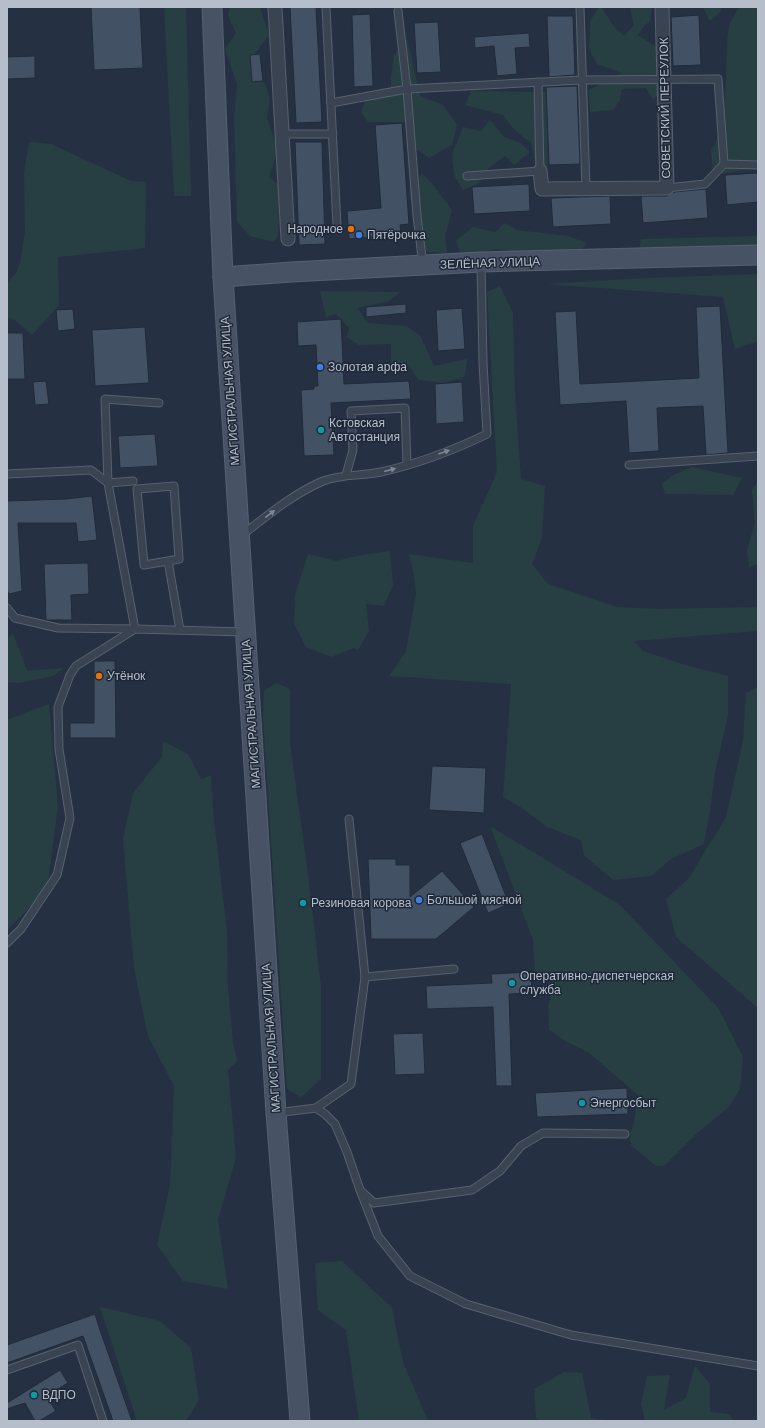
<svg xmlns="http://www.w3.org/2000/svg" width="765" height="1428" font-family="Helvetica,sans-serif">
  <rect width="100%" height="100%" fill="#253142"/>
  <g fill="#273f43">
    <polygon points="164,7 186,7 191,196 174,196"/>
    <polygon points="230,7 260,7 269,35 254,55 270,98 267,118 278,150 269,177 280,186 278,236 273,242 250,236 237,222 234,118 237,84 225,49 236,33 228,16"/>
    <polygon points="599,7 601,7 615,28 624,36 634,25 630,9 632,7 652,7 650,21 645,25 638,35 656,47 669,66 669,91 653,99 646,88 622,89 620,100 613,110 590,112 589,90 622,73 597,64 589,49 590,21"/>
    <polygon points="703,7 721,7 721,11 710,21"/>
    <path d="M740,7H758V168L713,175L711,150C732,122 723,61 729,26C731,20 736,13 740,7Z"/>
    <polygon points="407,39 420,96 443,105 457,125 452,145 429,158 420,151 408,149 405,122 368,122 361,112 368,93 391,93 391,77 394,55"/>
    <polygon points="471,91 547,92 548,169 536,168 531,142 524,138 513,128 503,115 465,105"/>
    <polygon points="490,120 504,137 521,143 530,152 514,165 505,156 489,168 479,183 463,190 454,175 452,154 463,127 481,131"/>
    <polygon points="29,142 51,144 131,181 146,182 145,248 58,257 59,305 32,335 15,320 7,317 7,283 16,273 20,263 25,232 24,172"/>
    <polygon points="422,173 434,186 452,210 445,236 447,253 427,252 416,223 409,192"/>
    <polygon points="505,223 517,230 568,236 587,243 579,252 520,253 497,249 461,255 456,241 473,227 495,232"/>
    <polygon points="758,236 758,246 639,250 641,239"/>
    <polygon points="758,274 758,341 735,349 723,297 546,284 647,278"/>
    <polygon points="500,286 513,313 515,395 521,479 545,486 542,537 532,564 548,584 617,607 659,609 758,607 758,631 634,641 643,651 682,664 728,676 728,716 715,772 710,811 704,844 671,859 651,876 613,880 584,855 581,840 547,827 522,808 503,797 511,684 389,676 406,651 416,594 414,575 409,554 473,563 473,526 497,472 487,292"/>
    <polygon points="320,291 400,292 389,301 358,308 367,323 406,326 420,335 434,366 467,359 466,369 464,377 444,383 418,380 409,365 391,364 391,344 359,345 347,337 349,328 336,314 326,317"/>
    <path d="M692,467L742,478L733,495C710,495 688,493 665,494L662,484L673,475Z"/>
    <polygon points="758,481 758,564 749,567 747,550 755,523 752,490"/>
    <polygon points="390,551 393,585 384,606 366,604 369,631 358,650 354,648 331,657 306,647 294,623 295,595 308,554 336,561 366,554"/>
    <polygon points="13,633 27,671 64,668 53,676 19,683 7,682 7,639"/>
    <polygon points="276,683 290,689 290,744 308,874 321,986 321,1079 301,1097 287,1089 263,717 264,691"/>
    <polygon points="758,687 758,1008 676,937 666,899 689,878 726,817 743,741 746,693"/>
    <polygon points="49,704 58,806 47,890 7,930 7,720"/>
    <polygon points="163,741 188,754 201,779 211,775 214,821 227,931 228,988 233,1042 237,1061 228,1070 236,1158 218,1220 228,1289 183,1281 157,1245 170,1185 174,1086 148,1036 134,968 123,839 133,793 162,757"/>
    <polygon points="490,826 620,905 719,1009 743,1057 740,1089 729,1107 695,1135 664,1166 656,1166 631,1145 630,1135 634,1122 638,1095 588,1052 565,1041 549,1029 548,1007 554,985 544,972 535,973 533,940"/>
    <polygon points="342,1261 392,1308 403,1362 428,1421 359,1421 346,1330 318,1310 315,1263"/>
    <polygon points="100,1307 160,1321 191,1348 199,1400 187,1419 183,1421 137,1421"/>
    <polygon points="695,1366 710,1384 710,1412 729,1414 734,1421 645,1421 641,1404 647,1376 670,1375 664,1410 686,1398"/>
    <polygon points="564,1372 582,1373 591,1418 613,1421 539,1421 536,1418 534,1389"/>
  </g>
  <g fill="#435164" stroke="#202a39">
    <polygon points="91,7 140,7 143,68 94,70"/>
    <polygon points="290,7 316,7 322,122 296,123"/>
    <polygon points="370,14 373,86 354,87 352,15"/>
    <polygon points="699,15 701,65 673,66 671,17"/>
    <polygon points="547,16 573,16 575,75 549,77"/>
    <polygon points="438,22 441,72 417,73 414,23"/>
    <polygon points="529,33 530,47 515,48 517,74 497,76 494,46 475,48 474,37"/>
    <polygon points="260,54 263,81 252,82 250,55"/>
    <polygon points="35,56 35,78 7,79 7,57"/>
    <polygon points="577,86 580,164 549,165 546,87"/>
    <polygon points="402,123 409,224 400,225 401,235 349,239 347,211 381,208 375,125"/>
    <polygon points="295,142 322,142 325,244 299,245"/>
    <polygon points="758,173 758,202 727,205 725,175"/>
    <polygon points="529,184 530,211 474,214 472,187"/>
    <polygon points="706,189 708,218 643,223 641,196 667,196 674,192"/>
    <polygon points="610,196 611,224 553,227 551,198"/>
    <polygon points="406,304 406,313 366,317 366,307"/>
    <polygon points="720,306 728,453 706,455 703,406 657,408 659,451 629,453 626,401 560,405 555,312 576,311 580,384 699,378 696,307"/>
    <polygon points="462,308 465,349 438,351 436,310"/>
    <polygon points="73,309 75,329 58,331 56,310"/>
    <polygon points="341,319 344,384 409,381 411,399 331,403 334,455 304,456 301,390 314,389 314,386 318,386 316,345 298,346 297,322"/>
    <polygon points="145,327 149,383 95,386 92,330"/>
    <polygon points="7,333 23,333 25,379 7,379"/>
    <polygon points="46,381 49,404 35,405 33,382"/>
    <polygon points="462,382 464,422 436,424 435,384"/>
    <polygon points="155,434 158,466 120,468 118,436"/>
    <polygon points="92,496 97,540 78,542 76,523 18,523 22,591 9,594 7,590 7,501 66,499"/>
    <polygon points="88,563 89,594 71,595 72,620 46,620 44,564"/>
    <polygon points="94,661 115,661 116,738 70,738 70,723 94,723"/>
    <polygon points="432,766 486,768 484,813 429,810"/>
    <polygon points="482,834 509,904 488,913 460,843"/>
    <polygon points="368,859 396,859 396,865 410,865 410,897 442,871 474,907 436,939 371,939"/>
    <polygon points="531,972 532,993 509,994 512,1086 496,1086 493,1007 427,1009 426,986 492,983 491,974"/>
    <polygon points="423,1033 425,1074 395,1075 393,1034"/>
    <polygon points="627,1088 628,1114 537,1117 535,1093"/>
    <polygon points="95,1314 100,1330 132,1421 113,1421 83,1336 7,1363 7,1345"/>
    <polygon points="60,1370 68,1383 46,1396 56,1411 39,1421 35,1421 25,1403 7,1409 7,1403"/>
  </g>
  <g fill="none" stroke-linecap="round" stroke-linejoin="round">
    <g stroke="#57616f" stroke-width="9">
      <g id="lane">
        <polyline points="326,7 337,225"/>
        <polyline points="580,7 586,189"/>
        <polyline points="398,11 407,89 582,80 718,79 724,164"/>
        <polyline points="331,103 407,89 417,216 423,265"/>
        <polyline points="282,134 333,134"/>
        <polyline points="467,176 540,171 538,82"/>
        <polyline points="667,188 705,184 724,164 758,165"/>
        <polyline points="629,465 758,456"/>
        <polyline points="7,474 91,470 108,483 135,629 58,628 15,618 7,608"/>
        <polyline points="346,475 353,450 351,411 405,408 407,465"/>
        <polyline points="133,481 108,483 105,399 159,403"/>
        <path d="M242,535C268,515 293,494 323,481C342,474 362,476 381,472C417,464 454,450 487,434L483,363L481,262"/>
        <polyline points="168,561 179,559 174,486 137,489 144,565 168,561 180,630"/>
        <polyline points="349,819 365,977"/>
        <polyline points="7,943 21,929 57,875 70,818 59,749 58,707 70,675 76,666 135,629 245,632"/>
        <polyline points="316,1108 351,1084 365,977 454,969"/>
        <polyline points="276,1113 316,1108 325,1114 335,1124 347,1152 360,1190 374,1203 472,1190 500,1171 521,1146 543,1133 625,1134"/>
        <polyline points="360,1190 378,1236 410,1276 466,1304 571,1335 758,1366"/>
        <polyline points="7,1370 78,1345 103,1421"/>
      </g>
    </g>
    <g stroke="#57616f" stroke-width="15">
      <g id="street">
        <polyline points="275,7 288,239"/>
        <polyline points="540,171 542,189 667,188 662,7"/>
      </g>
    </g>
    <g stroke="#57616f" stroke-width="21">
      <g id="secondary">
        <polyline points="212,7 223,277 276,1113 300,1421"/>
        <polyline points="223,277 291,272 481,262 758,255"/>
      </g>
    </g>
    <use href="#lane" stroke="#394352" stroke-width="7"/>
    <use href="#street" stroke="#394352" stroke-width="13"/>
    <use href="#secondary" stroke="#475265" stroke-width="19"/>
  </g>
  <defs><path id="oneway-solid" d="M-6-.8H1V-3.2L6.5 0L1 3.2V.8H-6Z"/></defs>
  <g fill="#7e8795">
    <use href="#oneway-solid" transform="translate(444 452) rotate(-19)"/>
    <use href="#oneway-solid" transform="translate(390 470) rotate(-15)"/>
    <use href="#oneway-solid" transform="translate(270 514) rotate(-38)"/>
  </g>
  <g fill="#e8710a" stroke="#1e2837" stroke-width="1.5">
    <circle cx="351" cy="229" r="4"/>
    <circle cx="99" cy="676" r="4"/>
  </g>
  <g fill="#3f7fe0" stroke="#1e2837" stroke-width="1.5">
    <circle cx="359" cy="235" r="4"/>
    <circle cx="320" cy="367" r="4"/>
    <circle cx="419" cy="900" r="4"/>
  </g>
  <g fill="#0f9aa8" stroke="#1e2837" stroke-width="1.5">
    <circle cx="321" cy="430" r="4"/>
    <circle cx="303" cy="903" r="4"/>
    <circle cx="512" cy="983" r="4"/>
    <circle cx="582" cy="1103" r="4"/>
    <circle cx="34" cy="1395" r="4"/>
  </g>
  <g text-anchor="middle" stroke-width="3" stroke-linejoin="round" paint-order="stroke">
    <g font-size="12" fill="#b6becc" stroke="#1e2837">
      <text transform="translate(665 108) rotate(-91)" y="4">СОВЕТСКИЙ ПЕРЕУЛОК</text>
      <text transform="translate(490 263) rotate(-2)" y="4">ЗЕЛЁНАЯ УЛИЦА</text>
      <text transform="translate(230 391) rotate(-94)" y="4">МАГИСТРАЛЬНАЯ УЛИЦА</text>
      <text transform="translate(251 714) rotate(-94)" y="4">МАГИСТРАЛЬНАЯ УЛИЦА</text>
      <text transform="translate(271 1038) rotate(-94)" y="4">МАГИСТРАЛЬНАЯ УЛИЦА</text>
    </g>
    <g font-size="12" fill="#b6becc" stroke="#1e2837" text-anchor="start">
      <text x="343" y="233" text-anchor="end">Народное</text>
      <text x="367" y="239">Пятёрочка</text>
      <text x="328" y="371">Золотая арфа</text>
      <text x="329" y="427">Кстовская<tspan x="329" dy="14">Автостанция</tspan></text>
      <text x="107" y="680">Утёнок</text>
      <text x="427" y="904">Большой мясной</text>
      <text x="311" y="907">Резиновая корова</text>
      <text x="520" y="980">Оперативно-диспетчерская<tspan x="520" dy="14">служба</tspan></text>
      <text x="590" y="1107">Энергосбыт</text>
      <text x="42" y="1399">ВДПО</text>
    </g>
  </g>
  <rect width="765" height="1428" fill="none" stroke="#b6becc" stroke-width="16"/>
</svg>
